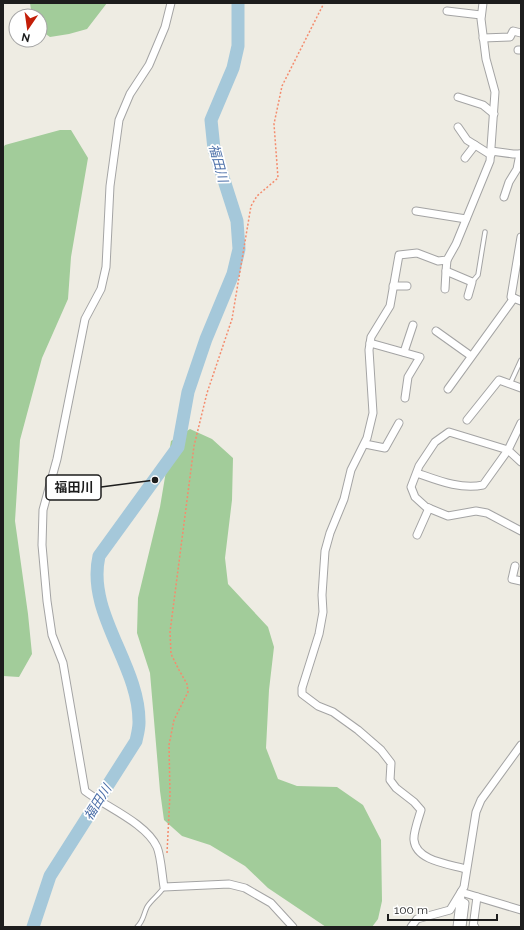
<svg xmlns="http://www.w3.org/2000/svg" width="524" height="930" font-family="Raleway,'Noto Sans JP',sans-serif">
  <rect width="100%" height="100%" fill="#eeece3"/>
  <g fill="#a2cc9a">
    <polygon points="30,3 107,3 87,29 69,34 50,37 40,30 40,16 32,16"/>
    <polygon points="60,130 71,130 88,158 71,257 68,299 42,358 20,440 15,521 28,614 32,654 19,677 3,676 3,148 5,145"/>
    <polygon points="190,429 212,439 233,458 232,500 225,558 228,584 268,627 274,647 269,690 266,748 278,779 297,786 337,787 363,805 381,840 382,901 378,919 372,927 326,927 268,888 245,866 210,845 182,836 164,820 160,791 150,673 137,633 138,598 160,507 171,441"/>
  </g>
  <g fill="none" stroke-linecap="round" stroke-linejoin="round">
    <path stroke="#a5c8da" stroke-width="13" d="M33,927L50,876L136,741C137,736 139,729 139,723C140,665 86,614 99,556L178,447L188,392L206,339L233,274L239,249L237,221L214,149L211,120L233,68L238,46V3"/>
    <g stroke="#a4a4a4" stroke-width="5.5">
      <g id="lane">
        <polyline points="472,282 478,275 485,232"/>
        <polyline points="510,384 521,360"/>
        <path d="M137,927C144,920 143,915 147,907C151,900 159,895 164,887"/>
      </g>
    </g>
    <g stroke="#a4a4a4" stroke-width="9">
      <g id="street">
        <path d="M171,3L165,27L149,65L130,94L119,120L110,186L106,267L101,289L85,319L57,459L43,510L42,545L47,601L52,635L63,663L85,791C106,807 146,823 157,847C161,856 162,876 164,887L229,884L245,888L271,903L293,927"/>
        <polyline points="447,11 481,15"/>
        <polyline points="483,38 510,37 513,31 521,33"/>
        <polyline points="518,50 521,50"/>
        <polyline points="458,97 483,105 494,114"/>
        <polyline points="458,127 467,140 491,155"/>
        <polyline points="491,151 513,154 521,154"/>
        <polyline points="465,158 475,145"/>
        <polyline points="504,197 509,182 517,169 520,154"/>
        <polyline points="416,211 466,219"/>
        <polyline points="521,237 511,297 521,301"/>
        <polyline points="447,260 446,271 472,282 468,296"/>
        <polyline points="393,286 407,286"/>
        <polyline points="445,289 446,271"/>
        <polyline points="436,331 471,356"/>
        <polyline points="370,343 420,357 408,377 405,398"/>
        <polyline points="404,352 413,325"/>
        <polyline points="448,389 514,298"/>
        <polyline points="467,420 499,380 521,388"/>
        <polyline points="521,423 508,450 521,462"/>
        <polyline points="365,444 385,448 399,423"/>
        <path d="M417,473C437,480 461,490 483,485L508,450L449,432L435,442L419,466L411,487L415,497L426,507L448,516L476,511L487,513L521,531"/>
        <polyline points="417,535 429,508"/>
        <polyline points="515,566 512,579 521,581"/>
        <path d="M466,869C449,864 416,861 414,840C413,833 419,817 421,810L414,802L396,788L390,780L391,763L381,750L358,730L333,712L318,706L302,694V688L319,634L323,612L322,595L325,551L330,533L344,499L351,470L367,438L373,413L369,350L371,337L390,306L399,255L417,253L438,261L447,260L456,244L490,161L495,92L486,59L481,19L483,3"/>
        <polyline points="461,892 521,910"/>
        <polyline points="460,900 465,903 462,927"/>
        <polyline points="411,927 417,919 450,910 464,887 476,812 481,800 521,745"/>
        <polyline points="457,927 461,894"/>
        <polyline points="475,927 473,927 477,897"/>
      </g>
    </g>
    <polyline stroke="#f48c6e" stroke-width="1.5" stroke-dasharray="2 2" stroke-linecap="butt" points="167,853 170,794 169,745 174,720 188,692 187,684 179,670 171,654 170,632 194,446 207,393 232,319 251,206 257,196 278,178 274,124 282,86 324,3"/>
    <use href="#lane" stroke="#fff" stroke-width="3.5"/>
    <use href="#street" stroke="#fff" stroke-width="7"/>
  </g>
  <g text-anchor="middle" stroke-width="3.5" stroke-linejoin="round" paint-order="stroke">
    <g font-size="13" font-style="italic" fill="#4d70a9" stroke="#fff">
      <text transform="translate(219 163) rotate(75)" y="5">福田川</text>
      <text transform="translate(97 802) rotate(-58)" y="5">福田川</text>
    </g>
  </g>
  <path fill="none" stroke="#1d1d1d" stroke-width="1.5" d="M155 480L101 487"/>
  <circle fill="#1d1d1d" stroke="#fff" stroke-width="1.5" cx="155" cy="480" r="4"/>
  <rect fill="#fff" stroke="#1d1d1d" stroke-width="1.5" x="46" y="475" width="55" height="25" rx="4"/>
  <g font-size="13" text-anchor="middle" font-weight="bold" fill="#1d1d1d">
    <text x="74" y="492">福田川</text>
  </g>
  <rect width="524" height="930" fill="none" stroke="#1d1d1d" stroke-width="8"/>
  <g transform="translate(28 28) rotate(193)"><circle r="19" fill="#ffffff" stroke="#a5a5a5"/>
  <path d="M0-3L7 15L0 10L-7 15Z" fill="#c31e08"/>
  <text y="-6" font-size="11" font-weight="bold" text-anchor="middle" fill="#1d1d1d">N</text>
  </g>
  <path d="M388 914v6h109v-6" fill="none" stroke="#1d1d1d" stroke-width="2"/>
  <text x="394" y="914" font-size="12" fill="#1d1d1d" stroke="#ffffff" stroke-width="3" paint-order="stroke">100 m</text>
</svg>
